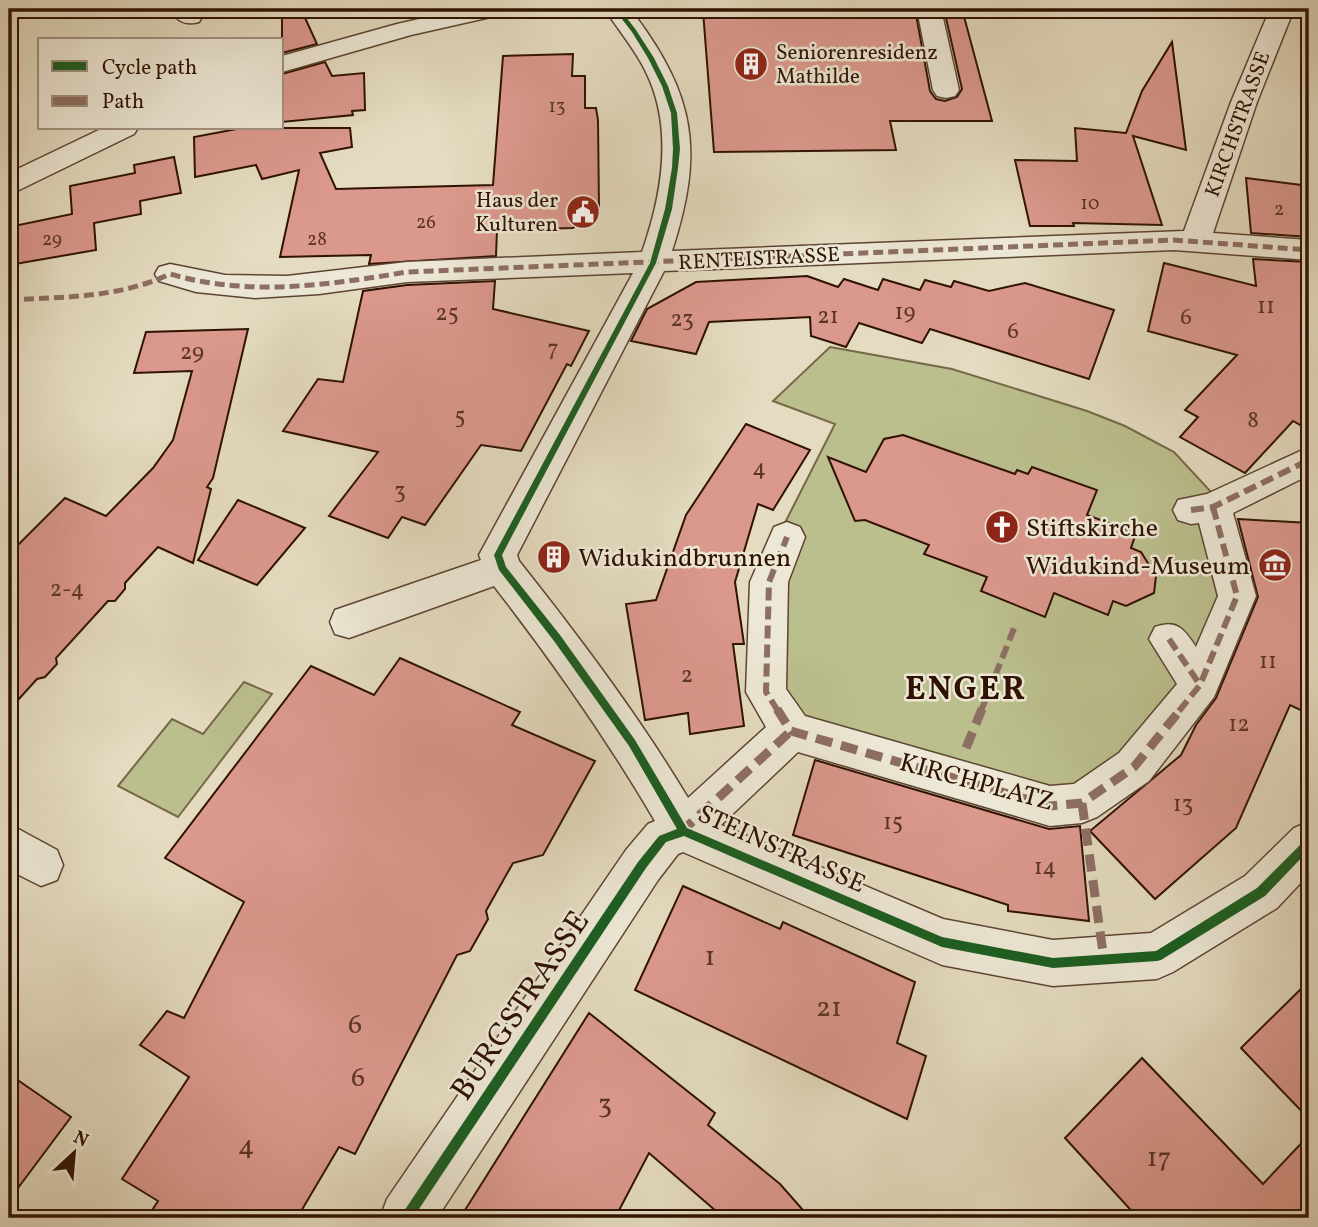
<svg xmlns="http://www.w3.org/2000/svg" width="1318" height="1227" font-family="Vollkorn,serif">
  <rect width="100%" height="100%" fill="#e4dbc0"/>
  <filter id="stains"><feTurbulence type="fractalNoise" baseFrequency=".00286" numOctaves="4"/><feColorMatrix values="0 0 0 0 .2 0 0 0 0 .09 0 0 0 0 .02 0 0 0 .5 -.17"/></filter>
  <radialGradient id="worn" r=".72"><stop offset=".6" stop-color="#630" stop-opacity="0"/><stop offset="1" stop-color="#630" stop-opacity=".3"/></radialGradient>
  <g fill="#bbbe8d" stroke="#766848" stroke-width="2">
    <polygon points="830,347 952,369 1087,411 1125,426 1174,452 1212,493 1241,597 1091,816 792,737 756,580 835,424 773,401"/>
    <polygon points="244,682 272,694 178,817 118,786 172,719 203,734"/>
  </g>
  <g fill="#db988d" stroke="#301203" stroke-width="2">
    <polygon points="282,9 301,9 317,44 282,53"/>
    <polygon points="746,9 915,9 930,91 936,99 945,101 957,97 962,89 944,9 962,9 992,121 890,121 896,150 714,152 703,11"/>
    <polygon points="1172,42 1186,150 1133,136 1162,225 1073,223 1074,226 1030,226 1015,160 1077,161 1075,128 1126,133 1142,91"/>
    <polygon points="573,54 572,76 585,76 585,108 596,108 598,120 599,208 595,208 573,228 497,230 496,256 369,264 371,255 280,257 299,170 262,179 256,165 195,177 194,137 242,128 350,128 352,147 320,153 336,189 493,185 503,56"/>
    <polygon points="325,62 332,76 364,73 365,110 352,111 353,115 282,122 282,74"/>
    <polygon points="174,157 181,193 140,201 141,214 94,223 96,250 9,265 9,227 72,214 70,186 135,173 134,165"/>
    <polygon points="1246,178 1309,186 1309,237 1251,233"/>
    <polygon points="1253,259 1309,262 1309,430 1293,421 1245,473 1180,437 1198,417 1185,410 1237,355 1148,331 1164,263 1256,286"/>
    <polygon points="807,276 838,287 844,279 878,290 883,279 920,290 925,280 951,287 954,281 989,291 1025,283 1114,310 1089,379 930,329 922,343 859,323 846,347 811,336 810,317 709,322 696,354 631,341 647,309 696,282"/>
    <polygon points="495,281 493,309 589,331 571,366 567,364 521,451 481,445 425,525 402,517 388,538 329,516 378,452 283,431 318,379 343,382 363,291 407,285"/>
    <polygon points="248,329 213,478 207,487 211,489 193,563 158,547 125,583 125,589 115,601 108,601 56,658 57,664 45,677 37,679 9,710 9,554 65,498 106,516 153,468 173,440 192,371 134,373 146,332"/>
    <polygon points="746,424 810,450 773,510 758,504 735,582 744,644 733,644 744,726 690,734 688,713 645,720 626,604 656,600 686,515"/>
    <polygon points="903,435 1015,474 1017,470 1028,474 1032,467 1097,490 1087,515 1136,533 1131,548 1141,552 1156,576 1154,593 1126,606 1113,601 1108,615 1054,593 1045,617 981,591 987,577 924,554 929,545 865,520 855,521 828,457 866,472 884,439"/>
    <polygon points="238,500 305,528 257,585 198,560"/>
    <polygon points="1238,519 1309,523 1309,714 1290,705 1236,828 1155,899 1090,831 1181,755 1196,725 1216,698 1258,597"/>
    <polygon points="400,658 520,712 512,725 595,761 543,855 513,863 486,911 488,919 470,951 457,955 355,1154 339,1147 297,1218 147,1218 158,1201 122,1179 189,1077 140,1045 167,1011 184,1018 244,902 165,858 311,666 374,695"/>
    <polygon points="815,760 1049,829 1080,826 1089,921 1008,911 1008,905 793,835"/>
    <polygon points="683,886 780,929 783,922 915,982 897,1043 926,1056 907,1119 635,990"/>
    <polygon points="1309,981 1309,1119 1241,1048"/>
    <polygon points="589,1013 715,1113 708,1125 780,1184 810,1218 724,1218 649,1153 615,1218 460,1218"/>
    <polygon points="1142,1058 1263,1184 1309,1135 1309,1218 1138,1218 1065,1138"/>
    <polygon points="9,1074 71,1117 9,1200"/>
  </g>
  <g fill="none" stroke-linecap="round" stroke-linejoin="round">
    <g stroke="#5d4432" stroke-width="3">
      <g id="minor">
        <path d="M170,9H196L202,17L199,22C185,26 177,21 170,9Z"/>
        <polygon points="463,9 507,9 504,14 411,35 282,72 282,56 397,24"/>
        <path d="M605,9H630L634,14C696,97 704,152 672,251L1184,231L1231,102L1270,9H1294L1257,102L1213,233L1309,240V260L1174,250L664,271L517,555L519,561C580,638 638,715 688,798L766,727L746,692L750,582L774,527L787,522L800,527L805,537L788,582L786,689L805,716L1050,786L1074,784L1119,753L1177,684L1149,639L1155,627C1177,619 1184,629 1196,647L1218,596L1199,523L1191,524L1178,520L1173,510L1178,500L1207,494L1309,447V475L1233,513L1256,596L1214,697L1149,781L1097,817L1082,823L1050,826L798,752L721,825L943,919L1053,940L1151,933L1245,876L1294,828L1309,822V874L1277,908L1173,972L1157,979L1053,986L942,965L683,852L678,854L658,880L437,1218H380L387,1199L626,850L648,824L655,821C607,739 553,662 494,586L349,638L335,634L330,622L335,610L481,560L479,555L485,544L633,273L407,282L319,294L255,298L196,292L159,281L155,274L159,267L170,264L225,275L287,276L407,262L642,252C662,195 674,129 646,72C635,49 618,30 605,9Z"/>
        <polygon points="917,9 941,9 959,90 955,96 946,98 937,96 933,90"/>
        <polygon points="103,128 138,128 134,134 19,190 9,193 9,173"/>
        <polygon points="9,824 57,850 63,865 57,880 41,886 9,870"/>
      </g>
    </g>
    <use href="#minor" fill="#ede8d6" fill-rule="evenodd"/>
    <path stroke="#8d6e63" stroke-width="5" stroke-dasharray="10 5" stroke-linecap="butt" d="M9,300C64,297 119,298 170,274C248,297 328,285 407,272L1174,240L1309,250"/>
    <g stroke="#8d6e63" stroke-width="6" stroke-dasharray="13 6" stroke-linecap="butt">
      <polyline points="1191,510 1213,507 1309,460"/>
      <polyline points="1169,639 1200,685"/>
      <polyline points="778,711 766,692 769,582 787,537"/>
      <polyline points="981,711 1015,626"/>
      <polyline points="1179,711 1200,685 1237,596 1213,507"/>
    </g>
    <g stroke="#8d6e63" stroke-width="9" stroke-dasharray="17 9" stroke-linecap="butt">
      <polyline points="777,709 791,731 1050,806 1082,803 1134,767 1181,709"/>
      <polyline points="966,748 982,709"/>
      <polyline points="1082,803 1104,960"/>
      <polyline points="680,833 791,731"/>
    </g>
    <g stroke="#ede8d6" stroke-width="4">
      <polygon id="cycleway" points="614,9 620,9 636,30 654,58 668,86 677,113 680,149 678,168 672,209 656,263 502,555 506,567 560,635 635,740 687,828 942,937 1053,958 1156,951 1257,888 1305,840 1309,838 1309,850 1265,896 1161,960 1157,961 1053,968 942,947 684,836 666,842 646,868 413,1218 400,1218 402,1214 638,862 659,836 677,829 629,746 554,641 499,570 494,555 650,263 665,209 672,168 673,149 671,113 662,86 648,58 632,32"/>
    </g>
    <use href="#cycleway" fill="#1b5e20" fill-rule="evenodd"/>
  </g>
  <defs>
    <g id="building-disc" transform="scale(1.75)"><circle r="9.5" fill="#8f2418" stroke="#ede8d6"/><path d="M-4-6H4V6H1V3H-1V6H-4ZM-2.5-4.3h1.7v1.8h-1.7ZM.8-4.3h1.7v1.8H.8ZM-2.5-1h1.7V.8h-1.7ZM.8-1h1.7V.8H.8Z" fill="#fff"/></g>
    <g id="civic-disc" transform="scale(1.75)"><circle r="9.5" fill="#8f2418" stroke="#ede8d6"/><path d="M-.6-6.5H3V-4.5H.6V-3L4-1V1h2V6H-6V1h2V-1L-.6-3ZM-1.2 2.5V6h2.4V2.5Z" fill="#fff"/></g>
    <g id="church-disc" transform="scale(1.75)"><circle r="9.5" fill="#8f2418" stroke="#ede8d6"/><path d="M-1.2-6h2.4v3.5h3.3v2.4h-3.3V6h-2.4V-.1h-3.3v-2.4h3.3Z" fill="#fff"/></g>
    <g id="museum-disc" transform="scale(1.75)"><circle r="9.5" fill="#8f2418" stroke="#ede8d6"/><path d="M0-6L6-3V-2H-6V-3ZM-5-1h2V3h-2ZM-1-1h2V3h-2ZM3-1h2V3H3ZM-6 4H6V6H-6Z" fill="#fff"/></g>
  </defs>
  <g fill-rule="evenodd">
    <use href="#building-disc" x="751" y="64"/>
    <use href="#civic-disc" x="583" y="212"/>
    <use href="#church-disc" x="1002" y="527"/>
    <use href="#building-disc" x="554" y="557"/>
    <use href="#museum-disc" x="1275" y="565"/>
  </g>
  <g text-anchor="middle" stroke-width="5" stroke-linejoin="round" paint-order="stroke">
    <g font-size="19" fill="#5b3426">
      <text x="557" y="112">13</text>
      <text x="1090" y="209">10</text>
      <text x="1279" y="215">2</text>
      <text x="426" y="228">26</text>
      <text x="52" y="245">29</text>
      <text x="317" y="245">28</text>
    </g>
    <g font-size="21" fill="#301203" stroke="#ede8d6" text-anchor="start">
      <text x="776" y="59">Seniorenresidenz<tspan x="776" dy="24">Mathilde</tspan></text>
      <text x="558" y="207" text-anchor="end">Haus der<tspan x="558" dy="24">Kulturen</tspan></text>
    </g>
    <g font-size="21" fill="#301203" stroke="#ede8d6">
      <text transform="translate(1237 124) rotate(-70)" y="7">KIRCHSTRASSE</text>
      <text transform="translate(759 258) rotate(-3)" y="7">RENTEISTRASSE</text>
    </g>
    <g font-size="23" fill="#5b3426">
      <text x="1266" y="313">11</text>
      <text x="905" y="319">19</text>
      <text x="447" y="320">25</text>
      <text x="828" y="323">21</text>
      <text x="1186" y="324">6</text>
      <text x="682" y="326">23</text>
      <text x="1013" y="338">6</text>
      <text x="553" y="356">7</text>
      <text x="192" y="359">29</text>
      <text x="460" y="423">5</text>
      <text x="1253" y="427">8</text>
      <text x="759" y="475">4</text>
      <text x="400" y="498">3</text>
      <text x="67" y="596">2-4</text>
      <text x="1268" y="668">11</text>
      <text x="687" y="682">2</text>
      <text x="1239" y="731">12</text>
      <text x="1183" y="811">13</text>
      <text x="893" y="829">15</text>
      <text x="1045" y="874">14</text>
    </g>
    <g font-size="26" fill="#301203" stroke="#ede8d6" text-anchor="start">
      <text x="1026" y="536">Stiftskirche</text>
      <text x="578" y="566">Widukindbrunnen</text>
      <text x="1250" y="574" text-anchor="end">Widukind-Museum</text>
    </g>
    <g font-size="26" fill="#301203" stroke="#ede8d6">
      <text transform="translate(977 781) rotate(15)" y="9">KIRCHPLATZ</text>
      <text transform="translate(782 848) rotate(24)" y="9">STEINSTRASSE</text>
    </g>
    <g font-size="28" fill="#5b3426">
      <text x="710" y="965">1</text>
      <text x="829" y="1016">21</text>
      <text x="355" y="1033">6</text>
      <text x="358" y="1086">6</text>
      <text x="605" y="1113">3</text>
      <text x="246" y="1154">4</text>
      <text x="1159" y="1166">17</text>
    </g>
    <g font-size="32" fill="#301203" stroke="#ede8d6">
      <text transform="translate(519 1005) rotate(-56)" y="11">BURGSTRASSE</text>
    </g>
    <g font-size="33" font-weight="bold" letter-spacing="2" fill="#301203" stroke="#ede8d6">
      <text x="966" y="699">ENGER</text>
    </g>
  </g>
  <rect width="1318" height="1227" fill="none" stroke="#e4dbc0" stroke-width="35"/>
  <rect x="10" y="10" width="1297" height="1206" fill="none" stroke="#301203" stroke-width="3.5"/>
  <rect x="18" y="18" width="1283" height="1192" fill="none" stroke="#301203" stroke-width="2"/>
  <rect x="38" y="38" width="245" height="91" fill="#ede8d6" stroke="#a19282" stroke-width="2"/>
  <rect x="52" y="61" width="35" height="10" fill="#1b5e20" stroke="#a19282" stroke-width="2"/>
  <text x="102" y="74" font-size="21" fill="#301203">Cycle path</text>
  <rect x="52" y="96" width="35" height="10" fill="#8d6e63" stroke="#a19282" stroke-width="2"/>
  <text x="102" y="108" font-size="21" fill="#301203">Path</text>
  <g transform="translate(74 1153) rotate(26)" stroke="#ede8d6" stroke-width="5" paint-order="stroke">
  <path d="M0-5L12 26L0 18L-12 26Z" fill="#301203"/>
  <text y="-10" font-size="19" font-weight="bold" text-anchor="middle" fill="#301203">N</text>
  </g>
  <rect width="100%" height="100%" filter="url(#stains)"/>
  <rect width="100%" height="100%" fill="url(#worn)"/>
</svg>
